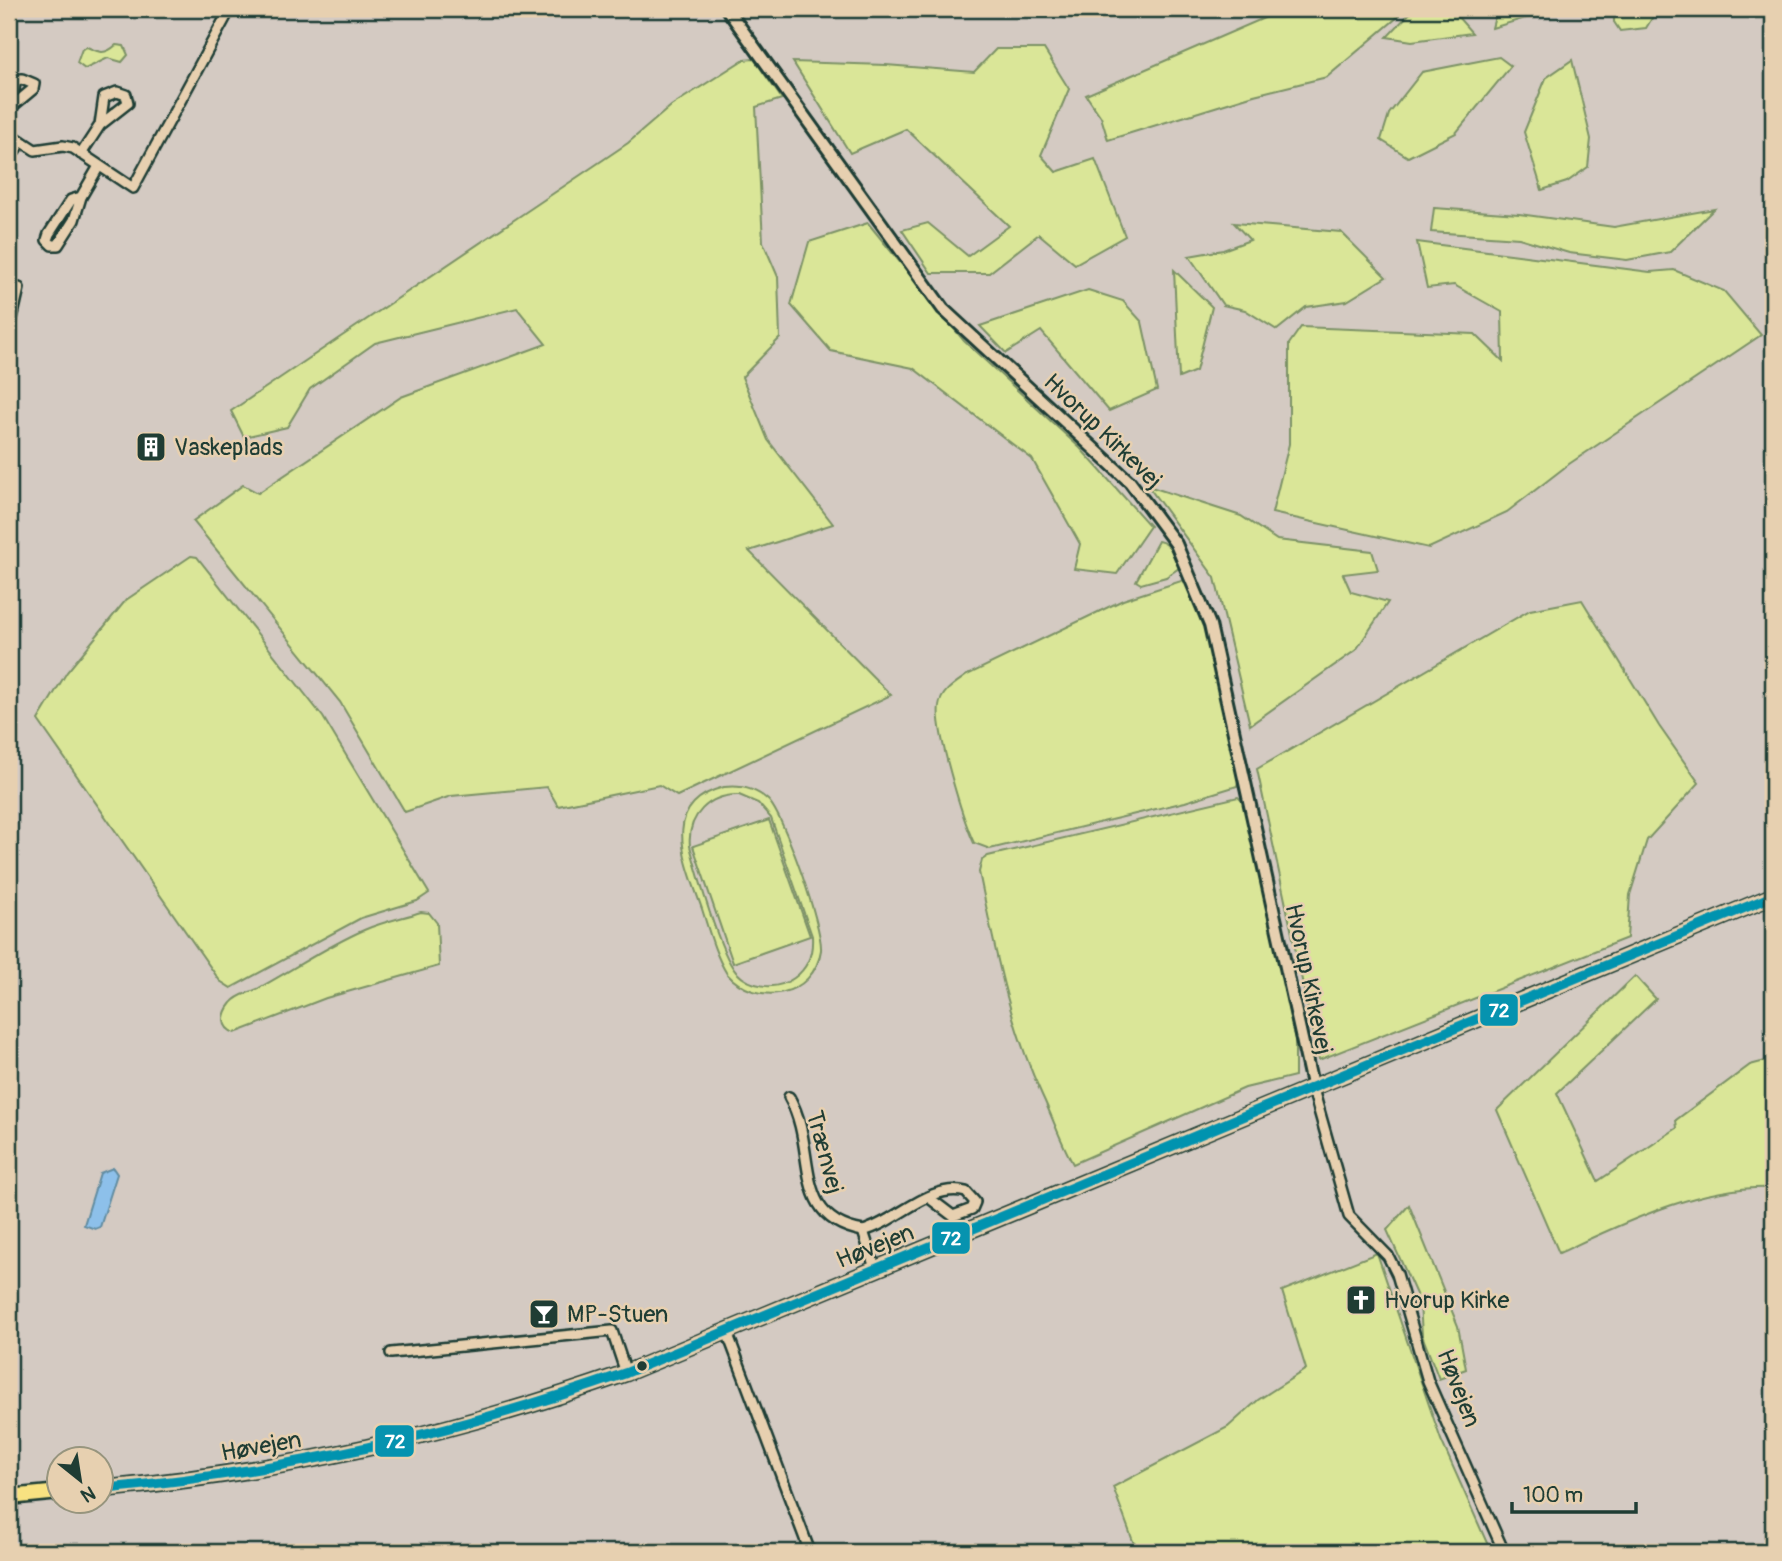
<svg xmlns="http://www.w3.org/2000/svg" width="1782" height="1561" font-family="Pangolin,sans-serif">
  <rect width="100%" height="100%" fill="#d4cac2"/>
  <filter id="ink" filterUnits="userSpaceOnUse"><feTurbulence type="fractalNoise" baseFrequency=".0143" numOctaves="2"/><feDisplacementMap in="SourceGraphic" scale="14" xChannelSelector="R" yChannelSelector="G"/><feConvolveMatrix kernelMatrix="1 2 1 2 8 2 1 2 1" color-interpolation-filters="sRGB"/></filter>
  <g filter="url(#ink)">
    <g fill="#dae698" stroke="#7c9266" stroke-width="2" fill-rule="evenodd">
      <polygon points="1285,9 1398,9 1399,16 1327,77 1254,95 1108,140 1101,117 1086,95"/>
      <polygon points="1408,9 1451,9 1472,33 1412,41 1387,37 1411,12"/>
      <polygon points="1497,9 1556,9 1492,28"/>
      <polygon points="1614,9 1651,9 1654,15 1646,28 1620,31 1614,22"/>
      <path d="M116,45L124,46L128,55L122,62L108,58L85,69L77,63L82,49L87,47C100,53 105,55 116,45Z"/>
      <polygon points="996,49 1044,49 1069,89 1041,155 1056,172 1095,159 1125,236 1075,264 1039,234 989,273 931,273 902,230 928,223 968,256 1009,226 906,129 850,153 793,62 886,65 974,72"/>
      <polygon points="1499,57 1511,66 1456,133 1408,157 1381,140 1389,114 1422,72"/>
      <polygon points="754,59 782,99 756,107 763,242 778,277 780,338 742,377 768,440 833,524 749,551 891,695 677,796 659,785 558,806 547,787 451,796 405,812 340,702 193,521 243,485 258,493 401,397 546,344 517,308 375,343 310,389 287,427 244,437 231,411 628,143 671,106 743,60"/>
      <polygon points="1572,60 1591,139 1588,167 1567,182 1542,190 1524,132 1546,78"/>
      <polygon points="1434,208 1519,214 1614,227 1714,209 1670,252 1627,260 1569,253 1519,238 1431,232"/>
      <polygon points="868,223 964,341 1080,448 1150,526 1117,574 1074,569 1080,544 1032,459 913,368 831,351 791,305 809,242"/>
      <polygon points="1234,223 1341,232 1386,277 1347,301 1306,307 1277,330 1245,310 1223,305 1189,256 1223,250 1250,240"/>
      <polygon points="1417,242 1650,272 1674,270 1724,291 1761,335 1569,464 1507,512 1429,548 1272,513 1289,444 1289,344 1301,327 1475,334 1503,361 1502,312 1454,285 1427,288"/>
      <polygon points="1174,270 1212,307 1196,371 1179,378"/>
      <polygon points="1088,290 1123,301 1142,322 1157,390 1109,411 1041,331 1006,353 980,326"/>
      <polygon points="1148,486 1241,516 1277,540 1372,551 1378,570 1343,574 1351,592 1388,602 1356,650 1250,725 1215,578"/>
      <path d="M1158,541C1170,543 1178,557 1179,568L1166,577L1141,584L1136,581Z"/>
      <polygon points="191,556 197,557 323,717 429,893 417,901 361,918 231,988 220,981 38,720 67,672 126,600"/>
      <path d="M1184,580C1205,597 1231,742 1239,777L1237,786L1185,802L990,849L974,843C963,820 935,729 939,706C941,691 956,683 967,675L1123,600Z"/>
      <polygon points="1582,600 1659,726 1699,783 1647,840 1630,895 1627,938 1319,1060 1257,769 1530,610"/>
      <path d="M724,787C740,785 756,789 768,800C784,815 823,929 821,950C814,998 756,1007 727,974C715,955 709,931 702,909C687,865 657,804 724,787ZM739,795L758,803L771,818L812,936C813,952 808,968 794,978C776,991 751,988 736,972C720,954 697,872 690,846C687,816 709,794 739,795Z"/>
      <path d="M1238,797L1244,803L1295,1039V1076L1245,1088L1073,1164C1060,1141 1053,1118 1042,1095C1009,1024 995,949 979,872L982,860L988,856Z"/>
      <polygon points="769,820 810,936 733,963 693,846"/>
      <path d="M421,912L429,913L437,923L439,966L326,998L235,1033C220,1028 222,1014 231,1003C238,994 250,993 259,988C294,969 327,946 364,930C382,922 402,918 421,912Z"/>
      <path d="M1635,976L1656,999L1557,1093L1598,1181L1677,1128L1676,1120L1750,1065L1765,1061L1773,1067V1188C1700,1185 1624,1223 1559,1253L1497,1110Z"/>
      <polygon points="1409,1205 1458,1326 1466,1369 1439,1379 1422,1335 1420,1303 1387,1230"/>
      <polygon points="1377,1253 1441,1440 1491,1552 1137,1552 1113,1487 1228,1427 1258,1400 1306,1369 1282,1291"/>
    </g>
    <polygon fill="#8dc0ea" stroke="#618ca1" stroke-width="2" points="113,1168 117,1174 100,1227 95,1229 84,1225 100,1173"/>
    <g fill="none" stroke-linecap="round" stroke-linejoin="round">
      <g stroke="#1f3d34" stroke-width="14">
        <g id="minor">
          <polyline points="9,109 33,89 34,84 22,79 16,80 10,106"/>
          <polyline points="9,133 35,150 63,146 73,148 133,188 230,9"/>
          <polyline points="81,154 100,125 104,97 117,92 126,95 128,103 100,125"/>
          <polyline points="9,159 21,141"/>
          <polyline points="81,197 74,220 58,245 52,245 47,240 49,234 71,200 81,197 99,166"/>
          <polyline points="9,332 19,288"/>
          <polyline points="1313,1089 1349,1216 1388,1256 1397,1274 1428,1381 1504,1552"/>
          <path d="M789,1097C819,1149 789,1218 863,1231C897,1222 930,1182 966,1192L975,1202L972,1209L953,1216L928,1197"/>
          <polyline points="863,1231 876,1271"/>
          <polyline points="727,1332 810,1552"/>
          <polyline points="391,1353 612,1331 626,1373"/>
        </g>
      </g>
      <g stroke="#1f3d34" stroke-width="16">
        <polyline id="tertiary" points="727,9 943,309 1130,482 1176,544 1210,625 1313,1089"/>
      </g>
      <g stroke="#1f3d34" stroke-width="19">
        <g id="primary">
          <path d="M102,1489C284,1472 453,1434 626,1373L1773,896"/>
          <polyline points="9,1497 60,1492"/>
        </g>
      </g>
      <use href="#minor" stroke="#e7d0b0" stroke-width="9"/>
      <use href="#tertiary" stroke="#e7d0b0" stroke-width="10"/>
      <use href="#primary" stroke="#f8e281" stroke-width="14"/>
      <g stroke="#e7d0b0" stroke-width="16">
        <path id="bus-1" d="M102,1489C284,1472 453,1434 626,1373L1773,896"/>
      </g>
      <use href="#bus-1" stroke="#0693af" stroke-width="10"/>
    </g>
  </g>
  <defs>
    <g id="building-square" transform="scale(1.575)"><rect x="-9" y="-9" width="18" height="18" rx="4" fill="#1f3d34" stroke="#e7d0b0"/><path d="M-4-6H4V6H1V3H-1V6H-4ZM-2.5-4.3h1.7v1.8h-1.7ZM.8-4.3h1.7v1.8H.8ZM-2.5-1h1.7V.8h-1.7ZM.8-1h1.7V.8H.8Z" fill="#fff"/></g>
    <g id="church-square" transform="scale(1.575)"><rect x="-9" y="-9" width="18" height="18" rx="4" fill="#1f3d34" stroke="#e7d0b0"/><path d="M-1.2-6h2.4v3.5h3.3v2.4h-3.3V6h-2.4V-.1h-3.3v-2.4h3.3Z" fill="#fff"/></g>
    <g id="bar-square" transform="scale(1.575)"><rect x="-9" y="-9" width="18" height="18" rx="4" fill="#1f3d34" stroke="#e7d0b0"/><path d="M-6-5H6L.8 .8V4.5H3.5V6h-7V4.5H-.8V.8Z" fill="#fff"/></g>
  </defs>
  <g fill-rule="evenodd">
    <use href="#building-square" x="151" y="447"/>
    <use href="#church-square" x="1361" y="1300"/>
    <use href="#bar-square" x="544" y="1314"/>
  </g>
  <circle fill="#1f3d34" stroke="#e7d0b0" stroke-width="2.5" cx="642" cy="1366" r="6"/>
  <g text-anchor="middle" stroke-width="5" stroke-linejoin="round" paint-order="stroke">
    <g font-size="24" fill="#1f3d34" stroke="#e7d0b0">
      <text transform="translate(1103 431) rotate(44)" y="8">Hvorup Kirkevej</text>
      <text transform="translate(1309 979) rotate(78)" y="8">Hvorup Kirkevej</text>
      <text transform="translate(825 1152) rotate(75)" y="8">Trænvej</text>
      <text transform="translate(875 1246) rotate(-22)" y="8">Høvejen</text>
      <text transform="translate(1459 1388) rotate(69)" y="8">Høvejen</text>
      <text transform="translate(261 1446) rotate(-10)" y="8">Høvejen</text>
    </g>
    <g font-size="24" fill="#1f3d34" stroke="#e7d0b0" text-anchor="start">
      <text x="174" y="455">Vaskeplads</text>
      <text x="1384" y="1308">Hvorup Kirke</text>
      <text x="567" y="1322">MP-Stuen</text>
    </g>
  </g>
  <g stroke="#e7d0b0" stroke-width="2.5">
    <rect x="1479" y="993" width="40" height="34" rx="7" fill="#0693af"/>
    <rect x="931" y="1221" width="40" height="34" rx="7" fill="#0693af"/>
    <rect x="374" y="1424" width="41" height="34" rx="7" fill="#0693af"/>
  </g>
  <g font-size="19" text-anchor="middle" font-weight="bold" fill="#fff">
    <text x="1499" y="1017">72</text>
    <text x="951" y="1245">72</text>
    <text x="395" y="1448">72</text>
  </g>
  <rect width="1782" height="1561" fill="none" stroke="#e7d0b0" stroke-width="35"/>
  <rect x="18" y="18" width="1747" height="1526" fill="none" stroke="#1f3d34" stroke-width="2.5" filter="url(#ink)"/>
  <g transform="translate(80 1480) rotate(150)"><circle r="33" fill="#e7d0b0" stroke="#97957e" stroke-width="2"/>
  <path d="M0-5L12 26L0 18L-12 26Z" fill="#1f3d34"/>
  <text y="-10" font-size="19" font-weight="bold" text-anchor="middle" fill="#1f3d34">N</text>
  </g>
  <path d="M1512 1502v10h124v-10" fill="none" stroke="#1f3d34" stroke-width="3.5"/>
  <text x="1523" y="1502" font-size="21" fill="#1f3d34" stroke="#e7d0b0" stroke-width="5" paint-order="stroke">100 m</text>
</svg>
